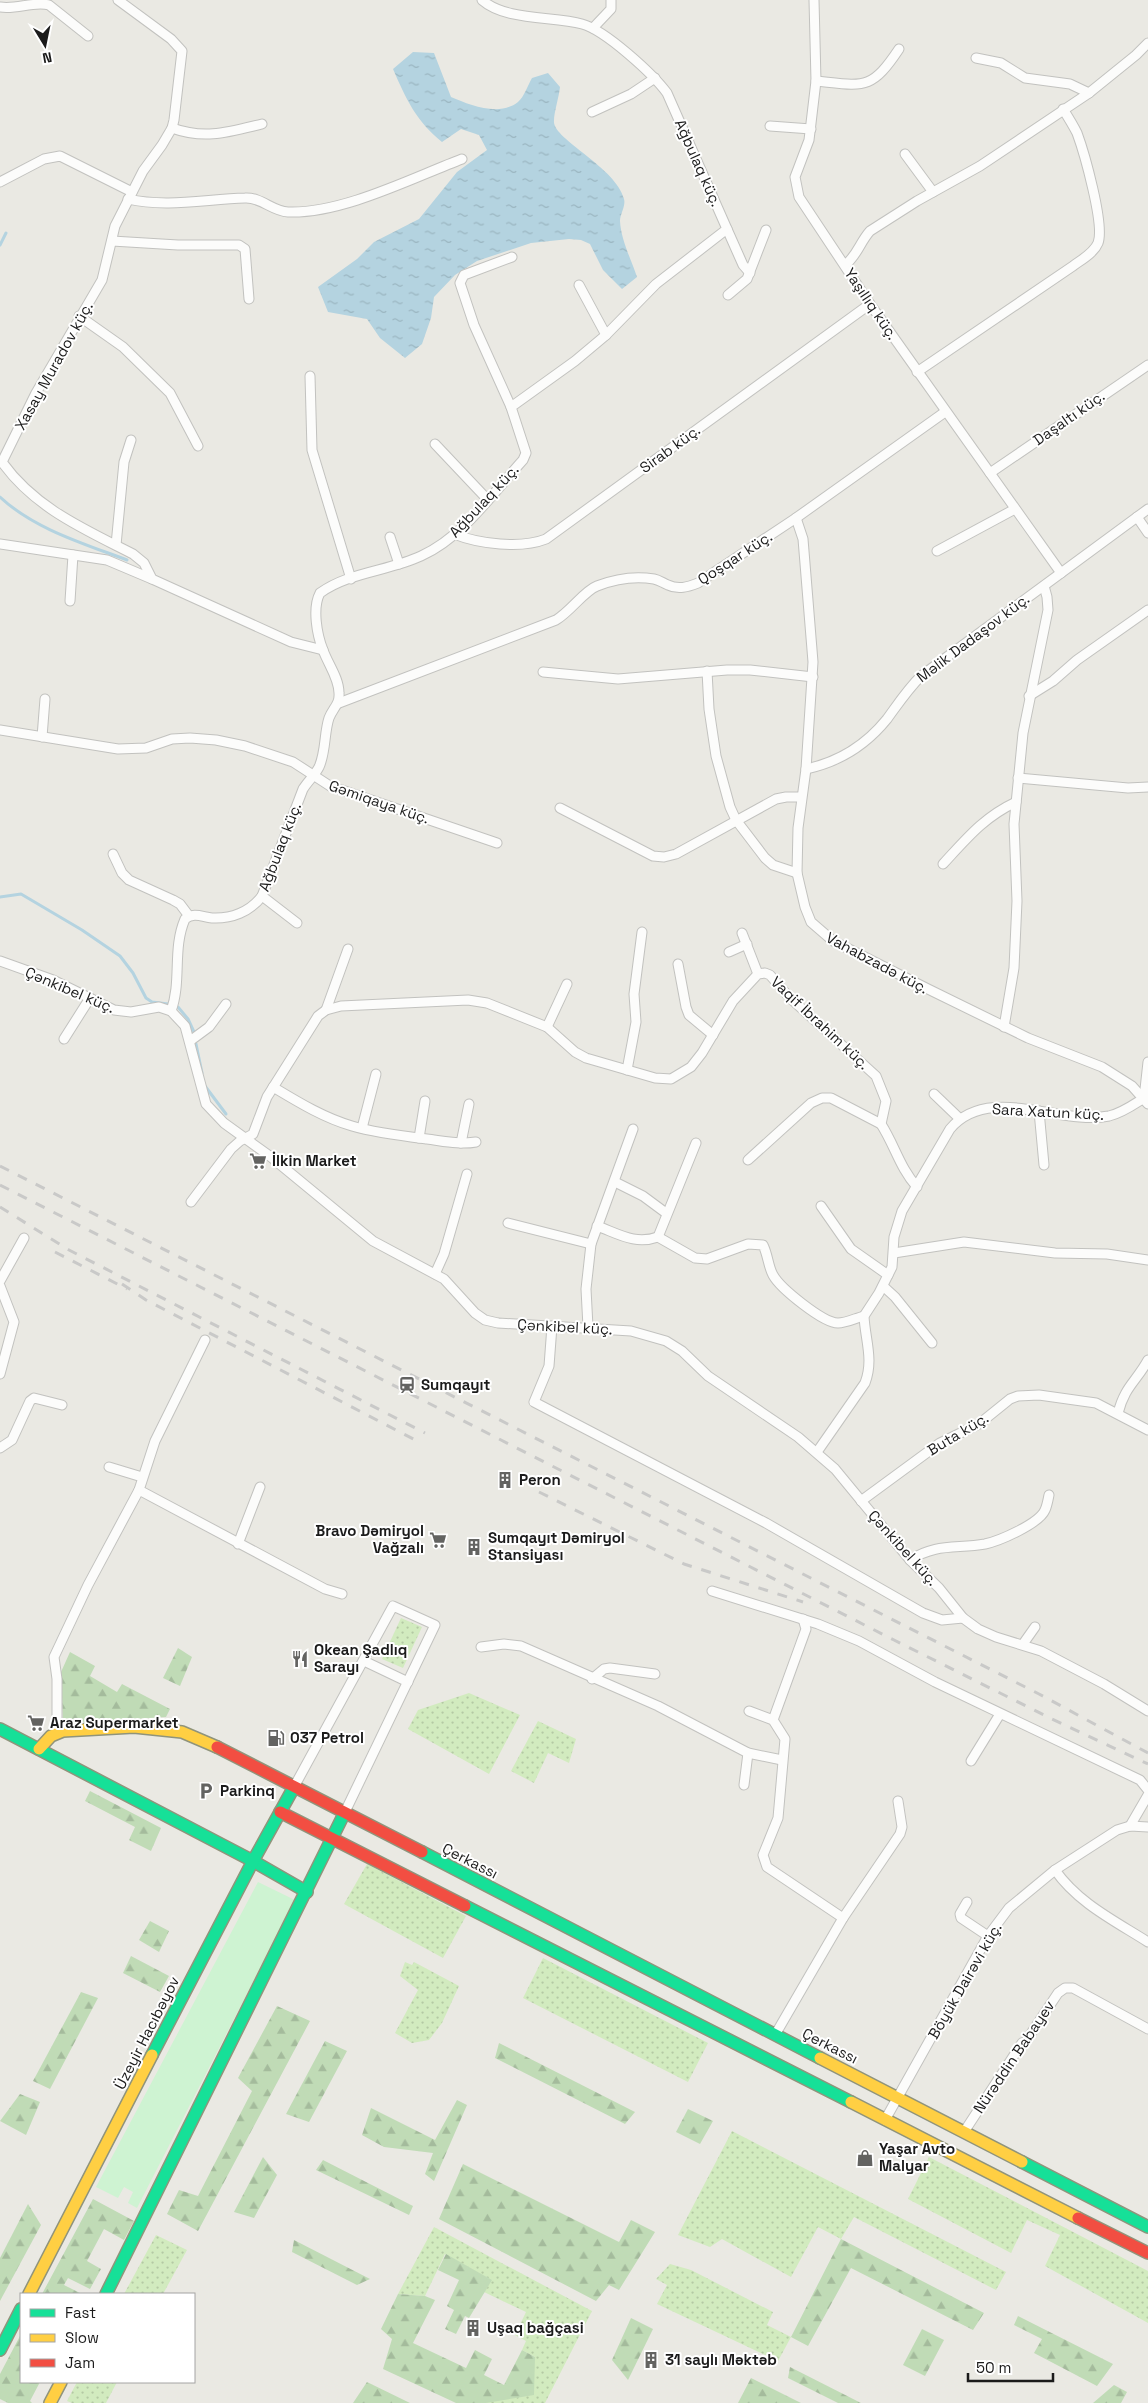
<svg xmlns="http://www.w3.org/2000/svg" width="1148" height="2403" font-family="'Space Grotesk',sans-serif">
  <defs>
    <pattern id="grass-dots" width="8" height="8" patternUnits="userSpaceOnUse" patternTransform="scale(1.25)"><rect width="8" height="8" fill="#d2ebbf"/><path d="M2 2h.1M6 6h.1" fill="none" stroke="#b4c9a4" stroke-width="1.8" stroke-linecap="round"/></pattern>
    <pattern id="forest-firs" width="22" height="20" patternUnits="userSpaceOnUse" patternTransform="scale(1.25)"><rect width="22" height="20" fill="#c0dbb6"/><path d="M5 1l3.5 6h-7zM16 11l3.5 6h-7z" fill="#a4bb9c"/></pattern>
    <pattern id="water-ripples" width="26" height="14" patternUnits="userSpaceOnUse" patternTransform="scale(1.25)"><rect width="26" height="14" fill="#b4d3e0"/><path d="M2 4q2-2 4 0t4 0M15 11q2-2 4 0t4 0" fill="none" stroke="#9ab5c0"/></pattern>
  </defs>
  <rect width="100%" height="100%" fill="#eae9e3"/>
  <g fill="url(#grass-dots)">
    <polygon points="401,1618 422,1627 403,1668 382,1659"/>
    <polygon points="469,1693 520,1715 489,1774 408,1729 418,1710"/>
    <polygon points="538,1721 576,1739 569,1763 548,1753 534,1783 511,1771"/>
    <polygon points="367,1864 466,1916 443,1958 344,1904"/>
    <polygon points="543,1958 708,2043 688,2082 523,1998"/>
    <polygon points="405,1962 412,1965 414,1962 459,1986 442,2023 429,2040 412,2043 395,2033 418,1990 400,1976"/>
    <polygon points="732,2131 1006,2272 996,2290 854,2217 841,2239 818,2227 791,2277 722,2239 710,2247 678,2235"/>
    <polygon points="929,2157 1148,2271 1148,2323 1045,2266 1060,2235 1027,2220 1011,2253 908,2199"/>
    <polygon points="434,2227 592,2311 545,2403 486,2403 535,2357 522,2350 526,2341 515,2335 526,2312 484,2292 491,2280 445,2254 425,2296 398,2294"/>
    <polygon points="156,2235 187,2250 163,2294 124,2294"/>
    <polygon points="670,2264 691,2270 773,2312 767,2325 791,2337 778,2361 657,2304 667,2285 656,2279"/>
    <polygon points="77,2382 117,2382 106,2403 72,2403 67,2401"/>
  </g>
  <g fill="url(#forest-firs)">
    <polygon points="178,1648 192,1657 180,1686 163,1678"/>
    <polygon points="70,1652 95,1666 90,1676 117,1692 122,1684 170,1709 166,1717 63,1723 61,1672"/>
    <polygon points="90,1791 161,1828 151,1851 129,1840 135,1827 85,1801"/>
    <polygon points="150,1921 169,1931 159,1952 139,1940"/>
    <polygon points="131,1956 169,1976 160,1992 123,1973"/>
    <polygon points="81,1992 98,1998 50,2089 33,2081"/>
    <polygon points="277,2006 310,2021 198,2231 167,2214 179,2190 198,2196 252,2091 238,2078"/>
    <polygon points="325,2041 347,2051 309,2122 286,2114"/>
    <polygon points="499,2043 635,2112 625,2124 495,2058"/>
    <polygon points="20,2094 40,2102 26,2135 0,2121"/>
    <polygon points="457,2100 467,2105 434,2181 425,2174 433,2153 384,2147 362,2135 371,2108 435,2140"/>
    <polygon points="688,2109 713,2121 700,2144 676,2132"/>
    <polygon points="263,2157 277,2175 254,2218 234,2212"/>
    <polygon points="323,2160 413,2206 409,2215 316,2170"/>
    <polygon points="463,2164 619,2242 631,2220 655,2232 619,2290 609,2285 596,2301 439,2219"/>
    <polygon points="93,2199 134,2221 124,2240 104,2229 87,2261 101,2269 90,2289 68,2278 64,2285 82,2294 42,2294"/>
    <polygon points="28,2204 41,2225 0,2301 0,2258"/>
    <polygon points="841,2239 984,2313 973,2330 851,2268 808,2346 791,2337"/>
    <polygon points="294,2240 370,2279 357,2285 292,2252"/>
    <polygon points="446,2254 492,2280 469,2318 465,2316 456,2334 445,2329 454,2310 447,2306 459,2280 438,2270"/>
    <polygon points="398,2294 425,2296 435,2300 413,2343 466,2368 475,2350 492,2359 484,2375 504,2385 522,2350 535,2357 534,2395 486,2403 456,2403 383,2369 392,2339 381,2329"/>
    <polygon points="1018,2316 1113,2364 1097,2386 1034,2353 1042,2339 1014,2325"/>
    <polygon points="631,2318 653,2329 628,2380 612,2360"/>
    <polygon points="922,2329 944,2340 925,2376 903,2365"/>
    <polygon points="21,2334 21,2382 40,2382 30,2401 32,2403 8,2403 0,2399 0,2374"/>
    <polygon points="790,2367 861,2403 838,2403 788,2378"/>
    <polygon points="751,2378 801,2403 738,2403"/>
    <polygon points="367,2382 410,2403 353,2403"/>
    <polygon points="1114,2385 1127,2392 1121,2403 1093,2403"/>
  </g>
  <polygon fill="#cef3d2" points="258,1882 295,1900 137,2208 128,2203 133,2192 124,2187 118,2198 96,2187"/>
  <path fill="url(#water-ripples)" d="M413,52L434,53L451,97C470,105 499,117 518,102C524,97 528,85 532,78L548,73L560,87C559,97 554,112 554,121C552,139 616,167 624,199C626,206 620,214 620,221C621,240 631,259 637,277L622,289L603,270L590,244L581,240L569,239L531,243L477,261L455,275L434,297L431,318L422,344L405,358L380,338L367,319L328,312L318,287L357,259L374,242L419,219L457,172L487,150L479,135L461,129L442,142C416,121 406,99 393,69Z"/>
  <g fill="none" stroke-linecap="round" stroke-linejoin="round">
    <g stroke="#b4d3e0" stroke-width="3">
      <polyline points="0,245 6,233"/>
      <path d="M0,497C34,529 85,544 127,560"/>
      <polyline points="0,897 21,894 82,930 120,956 133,973 146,998 152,1002 168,1004"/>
      <polyline points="178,1007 188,1019 194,1032"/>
      <polyline points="196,1044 202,1073"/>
      <polyline points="205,1086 226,1114"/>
    </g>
    <g stroke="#c2c2bf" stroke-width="11">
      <g id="street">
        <path d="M118,0L171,39L182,51L174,120L172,128L162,145L143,171L115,226L102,280L36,393L2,462C35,508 84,529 133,554L144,563L152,579L291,642L323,650"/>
        <polyline points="814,0 816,81 809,140 795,177 799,197 870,304 1061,573"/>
        <path d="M0,7C16,10 33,1 49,5L88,36"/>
        <polyline points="593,28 611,9 611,0"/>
        <polyline points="976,58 1001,63 1025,78 1070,84 1089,93"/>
        <path d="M816,81C864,86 871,91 899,49"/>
        <polyline points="592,112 631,94 655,78"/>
        <polyline points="770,126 811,129"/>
        <path d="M172,128C205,140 229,132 262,124"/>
        <polyline points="905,154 933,192"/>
        <polyline points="0,182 44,159 60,156 132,192"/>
        <path d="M128,199C167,208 206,199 245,198C261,197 272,211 288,212C342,214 412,178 462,159"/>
        <polyline points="727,229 743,265 750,273"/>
        <polyline points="112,241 178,245 239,245 245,249 249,299"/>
        <path d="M845,265C857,256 860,242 870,231L917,201L980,166L1089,93L1136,55L1148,43"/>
        <polyline points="579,285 606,335"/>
        <polyline points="728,295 747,279 766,230"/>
        <polyline points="79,316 123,347 170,393 198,446"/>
        <path d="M917,372L1073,266C1081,260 1094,253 1098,243C1105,225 1084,152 1077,133C1073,125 1068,117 1063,109"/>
        <polyline points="310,376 312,450 351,579"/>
        <polyline points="511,407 474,325 460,283 464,275 512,257"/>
        <polyline points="435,444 487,499"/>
        <polyline points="990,473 1148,365"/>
        <polyline points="1137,517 1148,533"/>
        <polyline points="796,518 803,539 813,662 806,769 798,828 797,873 805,907 811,922 833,941 928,989 1028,1038 1102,1067 1132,1086 1148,1104"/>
        <path d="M454,534C479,544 521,549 546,539L870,304"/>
        <polyline points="390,537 399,564"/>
        <polyline points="0,544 107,560 152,579"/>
        <polyline points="116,545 124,462 131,440"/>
        <polyline points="937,551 1015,509"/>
        <polyline points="70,601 73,555"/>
        <polyline points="707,671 709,709 716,756 730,807 736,820 765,858 773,865 797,873"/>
        <polyline points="543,672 618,679 727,670 750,670 813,677"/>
        <polyline points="1029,696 1053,681 1077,660 1148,610"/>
        <path d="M339,703L556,620C571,611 584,591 597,586C615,579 636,576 654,579C659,580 663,583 668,585C678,590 688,587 698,583L796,518L945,412"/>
        <polyline points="0,730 118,749 146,748 172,739 190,738 216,740 245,746 293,762 330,786 497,843"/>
        <polyline points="42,737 45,699"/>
        <path d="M806,769C839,762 866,745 887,719C898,704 907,690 921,676L1148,509"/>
        <polyline points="1018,778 1128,788 1148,787"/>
        <polyline points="560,808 653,856 664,857 676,854 776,799 786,797 801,797"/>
        <polyline points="113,854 122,873 129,880 173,900 180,904 189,916"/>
        <path d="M943,864C967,838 984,817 1016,802"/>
        <polyline points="262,896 297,923"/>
        <polyline points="742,933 758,974"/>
        <polyline points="729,952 747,944"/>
        <polyline points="0,961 53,980 114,1010 131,1012 159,1007 171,1011 185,1026 206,1104 224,1123 271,1157 373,1241 444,1279 475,1313 485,1320 498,1323 631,1331 666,1341 682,1351 708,1376 798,1437 835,1469 910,1560 939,1588 963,1618 978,1629 996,1637 1041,1651 1104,1684 1148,1711"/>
        <polyline points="678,964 686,1007 689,1015 713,1035"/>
        <polyline points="326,1010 348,949"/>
        <path d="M171,1011C182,981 172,949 185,919C194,912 202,917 212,918C231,919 250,912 262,896L303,789C308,781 315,775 319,767C326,752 324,733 329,718C333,708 340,704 339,693C339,678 328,664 323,650C317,635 312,608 320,593C349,572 389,571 421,556C463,537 493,493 523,460L526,453L511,407L575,361L606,335L656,284L727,229L667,93C653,74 605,30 582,24C553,16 506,21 482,0"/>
        <polyline points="547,1027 567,984"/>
        <polyline points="1004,1027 1014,968 1017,901 1014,824 1023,733 1048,610 1047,597 1044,586"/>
        <polyline points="64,1039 90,998"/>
        <polyline points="190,1041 209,1027 226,1004"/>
        <polyline points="627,1070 636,1022 634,994 642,932"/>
        <path d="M273,1087C298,1102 324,1118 352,1126C376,1133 402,1136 427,1139C443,1141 460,1145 476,1142"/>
        <polyline points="934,1094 959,1118"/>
        <polyline points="1039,1111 1044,1165"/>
        <polyline points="362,1128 376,1074"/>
        <polyline points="419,1138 425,1101"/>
        <polyline points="461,1143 469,1104"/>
        <path d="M696,1143L658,1237L695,1258L707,1259L748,1244L763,1245C768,1255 768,1266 773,1275C780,1288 823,1323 838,1323C846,1323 856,1318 864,1316"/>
        <polyline points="748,1160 811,1103 822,1098 831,1098 881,1124"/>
        <polyline points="615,1182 643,1196 666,1213"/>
        <path d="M191,1202L231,1149L240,1141L253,1134L267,1097L318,1016L326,1010L341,1006L468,1000L487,1003L547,1027L575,1052L586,1058L655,1078L671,1079L691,1067L702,1053L733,1001L758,974L765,973L770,975L789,997L876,1076L886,1101L881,1124C895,1146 900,1168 917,1187"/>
        <polyline points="821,1206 851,1249 888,1275"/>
        <polyline points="508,1223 591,1244"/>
        <path d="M597,1226C619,1234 635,1245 658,1237"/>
        <polyline points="894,1253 964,1242 1055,1253 1107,1254 1148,1260"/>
        <polyline points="435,1274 444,1254 467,1174"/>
        <polyline points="0,1281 24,1238"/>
        <polyline points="0,1286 14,1322 0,1374"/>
        <polyline points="883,1286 895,1297 932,1343"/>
        <polyline points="552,1326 549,1366 534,1402 766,1523 923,1613 942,1620 963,1618"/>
        <polyline points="588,1327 586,1289 591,1244 633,1129"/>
        <polyline points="205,1340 155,1441 139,1490 325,1589 342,1594"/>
        <path d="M1118,1413C1125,1386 1136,1382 1148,1360"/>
        <polyline points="0,1448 12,1440 30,1401 34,1398 62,1405"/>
        <path d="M817,1452L865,1383C874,1360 865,1339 864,1316L879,1293L892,1267L894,1237L902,1211L950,1129C989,1083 1060,1126 1109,1116C1122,1113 1133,1105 1144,1098L1148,1062"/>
        <polyline points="109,1467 142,1477"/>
        <polyline points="861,1501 940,1443 979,1424 1010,1399 1018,1396 1039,1395 1096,1403 1148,1430"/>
        <polyline points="238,1544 260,1487"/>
        <path d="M910,1560C936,1543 956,1549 985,1544C999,1541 1039,1524 1045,1510C1047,1506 1048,1500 1049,1495"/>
        <polyline points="712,1591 818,1624 859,1641 935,1682 1140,1780 1148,1790"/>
        <polyline points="1023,1644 1035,1627"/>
        <polyline points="481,1647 504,1644 521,1646 658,1706 748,1753 782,1760"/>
        <polyline points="364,1661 408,1682"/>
        <polyline points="592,1679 604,1669 610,1668 655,1674"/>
        <polyline points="749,1711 773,1720 785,1739 778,1818 763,1855 767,1867 843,1918"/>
        <polyline points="773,1720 806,1629 803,1619"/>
        <polyline points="57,1732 57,1679 54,1657 88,1585 139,1490"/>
        <polyline points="971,1761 1000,1714"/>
        <polyline points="744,1785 748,1753"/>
        <polyline points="294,1787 393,1606 435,1625 344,1814"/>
        <polyline points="1130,1826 1148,1795"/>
        <path d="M1055,1870C1078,1903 1115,1921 1148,1942"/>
        <polyline points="967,1902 960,1914 961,1918 988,1936"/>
        <polyline points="775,2035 843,1918 900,1834 902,1827 898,1801"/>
        <polyline points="885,2120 988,1936 1009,1908 1055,1870 1117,1830 1130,1826 1148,1827"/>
        <polyline points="964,2132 1022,2043 1024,2044 1058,1993 1065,1988 1073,1988 1148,2029"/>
      </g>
    </g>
    <g stroke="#90947b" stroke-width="14">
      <g id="fast">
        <polyline points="0,1729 253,1861 307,1892"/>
        <polyline points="422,1852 820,2058"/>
        <polyline points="465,1906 851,2102"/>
        <polyline points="152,2055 253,1861 294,1787"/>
        <polyline points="1022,2162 1148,2227"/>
        <polyline points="106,2294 344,1814"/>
        <polyline points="0,2350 21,2309"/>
      </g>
    </g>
    <g stroke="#90947b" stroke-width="14">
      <g id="slow">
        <polyline points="39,1749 51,1736 63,1731 134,1727 182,1732 217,1747"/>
        <polyline points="820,2058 1022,2162"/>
        <polyline points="851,2102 1078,2218"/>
        <polyline points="29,2294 152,2055"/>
        <polyline points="50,2403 61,2382"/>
      </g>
    </g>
    <g stroke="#90947b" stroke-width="14">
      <g id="jam">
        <polyline points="217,1747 422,1852"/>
        <polyline points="280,1812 465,1906"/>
        <polyline points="1078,2218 1148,2253"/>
      </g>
    </g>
    <use href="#street" stroke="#fcfcfb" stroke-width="9"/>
    <use href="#fast" stroke="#16e098" stroke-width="11"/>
    <use href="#slow" stroke="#ffcf43" stroke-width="11"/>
    <use href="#jam" stroke="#f24e42" stroke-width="11"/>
    <g stroke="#c9c9c8" stroke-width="3" stroke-dasharray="10 10" stroke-linecap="butt">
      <polyline points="0,1166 1039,1694 1148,1753"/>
      <polyline points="0,1185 894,1640 1052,1719 1148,1764"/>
      <polyline points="0,1207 69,1250 425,1433"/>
      <polyline points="55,1252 127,1289"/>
      <polyline points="122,1284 146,1300 421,1443"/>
      <polyline points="539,1492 684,1564 803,1602"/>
    </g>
  </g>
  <defs>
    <g id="supermarket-bare" transform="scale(1.35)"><path d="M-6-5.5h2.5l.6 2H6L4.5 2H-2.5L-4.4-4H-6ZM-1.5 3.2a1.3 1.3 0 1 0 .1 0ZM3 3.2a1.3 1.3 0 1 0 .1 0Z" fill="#636361" stroke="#fff" stroke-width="2.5" paint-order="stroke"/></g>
    <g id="station-bare" transform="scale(1.35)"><path d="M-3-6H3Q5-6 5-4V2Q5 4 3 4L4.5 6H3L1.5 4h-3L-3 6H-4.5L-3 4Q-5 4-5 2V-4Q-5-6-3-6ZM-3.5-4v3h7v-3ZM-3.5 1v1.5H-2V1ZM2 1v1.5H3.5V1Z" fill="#636361" stroke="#fff" stroke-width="2.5" paint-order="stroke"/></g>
    <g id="building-bare" transform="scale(1.35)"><path d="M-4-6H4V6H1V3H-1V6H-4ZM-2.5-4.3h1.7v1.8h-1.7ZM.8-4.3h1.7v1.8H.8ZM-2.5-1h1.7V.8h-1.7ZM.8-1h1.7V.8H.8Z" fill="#636361" stroke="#fff" stroke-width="2.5" paint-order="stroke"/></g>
    <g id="restaurant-bare" transform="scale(1.35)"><path d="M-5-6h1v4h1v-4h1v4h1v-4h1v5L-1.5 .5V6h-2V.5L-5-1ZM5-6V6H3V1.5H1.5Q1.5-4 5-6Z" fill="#636361" stroke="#fff" stroke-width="2.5" paint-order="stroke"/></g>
    <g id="fuel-bare" transform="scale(1.35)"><path d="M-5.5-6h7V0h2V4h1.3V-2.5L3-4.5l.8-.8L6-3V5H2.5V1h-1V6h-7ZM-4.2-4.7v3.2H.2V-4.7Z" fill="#636361" stroke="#fff" stroke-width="2.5" paint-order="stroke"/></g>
    <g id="parking-bare" transform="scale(1.35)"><path d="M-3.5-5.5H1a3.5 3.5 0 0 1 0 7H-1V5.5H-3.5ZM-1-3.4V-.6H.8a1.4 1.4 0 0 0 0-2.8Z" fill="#636361" stroke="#fff" stroke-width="2.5" paint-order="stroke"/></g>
    <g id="shop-bare" transform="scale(1.35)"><path d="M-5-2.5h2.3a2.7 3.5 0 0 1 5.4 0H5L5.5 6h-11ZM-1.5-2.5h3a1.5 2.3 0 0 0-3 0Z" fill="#636361" stroke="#fff" stroke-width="2.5" paint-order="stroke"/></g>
  </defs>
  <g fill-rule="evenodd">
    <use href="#supermarket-bare" x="258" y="1161"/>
    <use href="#station-bare" x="407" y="1385"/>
    <use href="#building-bare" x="505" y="1480"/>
    <use href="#supermarket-bare" x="438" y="1540"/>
    <use href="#building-bare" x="474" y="1547"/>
    <use href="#restaurant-bare" x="300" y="1659"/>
    <use href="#supermarket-bare" x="36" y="1723"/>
    <use href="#fuel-bare" x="276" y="1738"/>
    <use href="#parking-bare" x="206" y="1791"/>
    <use href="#shop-bare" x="865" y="2158"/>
    <use href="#building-bare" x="473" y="2328"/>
    <use href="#building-bare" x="651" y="2360"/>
  </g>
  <g text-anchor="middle" stroke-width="4" stroke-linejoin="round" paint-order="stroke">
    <g font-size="15" fill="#1b1b1b" stroke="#fff">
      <text transform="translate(698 163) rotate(66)" y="5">Ağbulaq küç.</text>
      <text transform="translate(871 304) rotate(56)" y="5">Yaşıllıq küç.</text>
      <text transform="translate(54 366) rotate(-61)" y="5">Xasay Muradov küç.</text>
      <text transform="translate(1069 418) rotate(-35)" y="5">Daşaltı küç.</text>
      <text transform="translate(670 449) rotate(-36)" y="5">Sirab küç.</text>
      <text transform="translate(484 501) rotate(-47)" y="5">Ağbulaq küç.</text>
      <text transform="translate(735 558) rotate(-33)" y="5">Qoşqar küç.</text>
      <text transform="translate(973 638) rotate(-37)" y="5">Məlik Dadaşov küç.</text>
      <text transform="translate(379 802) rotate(19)" y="5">Gəmiqaya küç.</text>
      <text transform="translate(280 847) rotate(-69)" y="5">Ağbulaq küç.</text>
      <text transform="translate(877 963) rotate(28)" y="5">Vahabzadə küç.</text>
      <text transform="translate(70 990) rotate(23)" y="5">Çənkibel küç.</text>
      <text transform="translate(820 1023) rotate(43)" y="5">Vaqif İbrahim küç.</text>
      <text transform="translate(1048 1112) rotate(3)" y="5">Sara Xatun küç.</text>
      <text transform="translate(565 1327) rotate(3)" y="5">Çənkibel küç.</text>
      <text transform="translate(958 1434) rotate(-31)" y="5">Buta küç.</text>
      <text transform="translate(903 1548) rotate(48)" y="5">Çənkibel küç.</text>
      <text transform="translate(470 1861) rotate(27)" y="5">Çerkassı</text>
      <text transform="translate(965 1981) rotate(-60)" y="5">Böyük Dairəvi küç.</text>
      <text transform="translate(147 2033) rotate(-63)" y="5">Üzeyir Hacıbəyov</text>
      <text transform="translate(830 2046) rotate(27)" y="5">Çerkassı</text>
      <text transform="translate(1014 2057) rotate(-56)" y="5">Nürəddin Babayev</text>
    </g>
    <g font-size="15" font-weight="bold" fill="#1b1b1b" stroke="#fff" text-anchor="start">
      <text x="272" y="1166">İlkin Market</text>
      <text x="421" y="1390">Sumqayıt</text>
      <text x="519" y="1485">Peron</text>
      <text x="424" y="1536" text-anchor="end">Bravo Dəmiryol<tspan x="424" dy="17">Vağzalı</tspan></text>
      <text x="488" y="1543">Sumqayıt Dəmiryol<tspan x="488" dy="17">Stansiyası</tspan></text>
      <text x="314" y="1655">Okean Şadlıq<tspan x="314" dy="17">Sarayı</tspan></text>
      <text x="50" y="1728">Araz Supermarket</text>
      <text x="290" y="1743">037 Petrol</text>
      <text x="220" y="1796">Parkinq</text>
      <text x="879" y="2154">Yaşar Avto<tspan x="879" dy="17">Malyar</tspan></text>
      <text x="487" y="2333">Uşaq bağçasi</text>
      <text x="665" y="2365">31 saylı Məktəb</text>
    </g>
  </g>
  <rect x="20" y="2293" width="175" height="90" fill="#ffffff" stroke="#a4a4a4"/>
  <rect x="30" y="2309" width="25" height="8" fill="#16e098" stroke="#a4a4a4"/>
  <text x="65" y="2318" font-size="15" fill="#1b1b1b">Fast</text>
  <rect x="30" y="2334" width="25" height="8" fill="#ffcf43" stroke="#a4a4a4"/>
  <text x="65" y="2343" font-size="15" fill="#1b1b1b">Slow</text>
  <rect x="30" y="2359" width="25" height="8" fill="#f24e42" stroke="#a4a4a4"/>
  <text x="65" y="2368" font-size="15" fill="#1b1b1b">Jam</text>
  <g transform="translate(45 45) rotate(170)" stroke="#ffffff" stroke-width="4" paint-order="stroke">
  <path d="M0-4L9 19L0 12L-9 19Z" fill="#1b1b1b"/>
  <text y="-8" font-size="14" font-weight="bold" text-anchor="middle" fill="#1b1b1b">N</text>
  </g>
  <path d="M968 2373v8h85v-8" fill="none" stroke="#1b1b1b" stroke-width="2.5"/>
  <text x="976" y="2373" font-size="15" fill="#1b1b1b" stroke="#ffffff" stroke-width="4" paint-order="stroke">50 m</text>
</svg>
